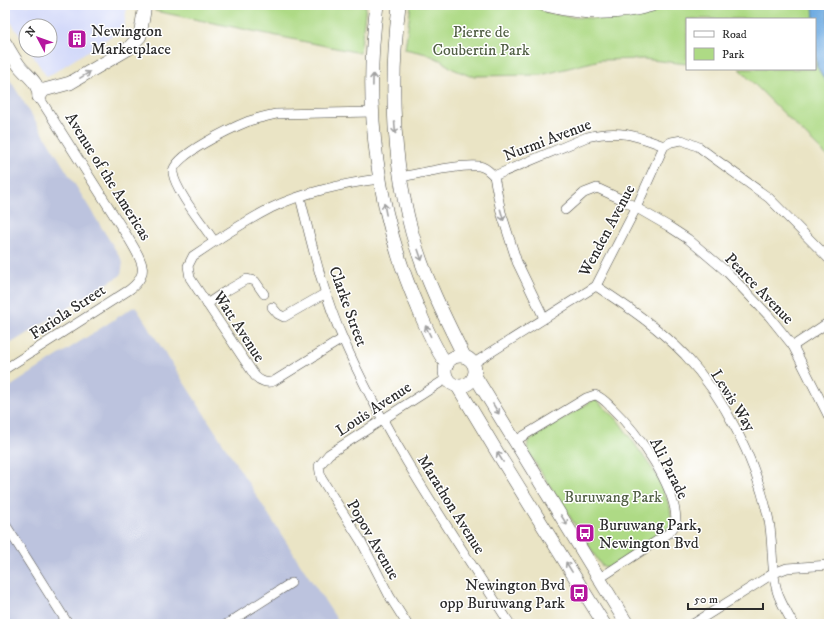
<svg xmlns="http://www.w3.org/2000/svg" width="834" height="629" font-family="'IM FELL DW Pica',serif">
  <rect width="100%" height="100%" fill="#fff"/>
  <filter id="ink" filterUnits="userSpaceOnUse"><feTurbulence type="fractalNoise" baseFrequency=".025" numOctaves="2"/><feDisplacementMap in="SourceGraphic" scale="8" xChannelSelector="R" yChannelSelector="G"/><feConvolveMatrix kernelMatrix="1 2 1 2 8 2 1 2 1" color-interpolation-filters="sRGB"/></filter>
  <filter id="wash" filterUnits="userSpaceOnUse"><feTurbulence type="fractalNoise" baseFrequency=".012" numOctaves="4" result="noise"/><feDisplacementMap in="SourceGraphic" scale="16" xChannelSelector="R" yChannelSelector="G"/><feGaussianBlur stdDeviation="0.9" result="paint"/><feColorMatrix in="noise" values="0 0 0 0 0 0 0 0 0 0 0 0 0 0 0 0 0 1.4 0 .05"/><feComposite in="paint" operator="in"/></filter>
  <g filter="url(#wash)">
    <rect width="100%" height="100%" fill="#eae4c5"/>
    <polygon fill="#d3d9f9" points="5,5 127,5 124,28 47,77 29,50 50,50 50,26 26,26 26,45 5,13"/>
    <g fill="#bcc3de">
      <polygon points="5,72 123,262 121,275 5,347"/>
      <polygon points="135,306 299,562 340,624 5,624 5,390"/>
    </g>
    <g fill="#aeda85" stroke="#6c8258">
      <polygon points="156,5 366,5 360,53 155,11"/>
      <polygon points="411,5 529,5 549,13 572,17 614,19 648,13 675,5 829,5 829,158 739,69 815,69 815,19 687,19 687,64 643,59 600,60 541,75 470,76 453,69 440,60 427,54 405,49"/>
      <polygon points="595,399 617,419 656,474 670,507 672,526 609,568 601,565 527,450 528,441"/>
    </g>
    <polygon fill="#70ace2" stroke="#4e6c86" points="813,5 828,5 829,87 817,67"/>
  </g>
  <g filter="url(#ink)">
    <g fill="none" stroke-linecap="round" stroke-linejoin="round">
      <g stroke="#484742" stroke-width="10">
        <g id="street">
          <polyline points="494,176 501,212 517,262 544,318"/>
          <path d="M401,177C422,173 460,164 479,166C486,167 490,172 494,176L587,137C618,129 635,135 664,146L671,142L682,140L699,147L711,156L769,198L829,259"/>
          <path d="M300,197C312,245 323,294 343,339C387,440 451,532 510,624"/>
          <polyline points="565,210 584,193 597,188 623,200 668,226 688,239 727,272 769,316 793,346 829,417"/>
          <path d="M214,241C204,226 175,190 173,173C171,156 234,127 249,121C258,118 267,116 276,114L373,112"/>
          <path d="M596,286C628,307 659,328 685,355C726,400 754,457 768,516C774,541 770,567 777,591C780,602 788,614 793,624"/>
          <polyline points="207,304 226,291 247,279 255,281 264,294"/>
          <polyline points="272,307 278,314 284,317 326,293"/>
          <path d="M342,339L274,381C267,384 260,381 255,376L190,278L188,266L193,256C218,239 244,222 271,208C302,193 345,183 380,179"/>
          <polyline points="793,346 829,322"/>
          <polyline points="474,363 596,286 636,208 664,146"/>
          <path d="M5,369L129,290C152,273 141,260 129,239L39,97"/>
          <path d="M515,441L586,398L595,395C602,397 607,403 612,408C637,432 678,488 676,524L669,533L600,578"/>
          <polyline points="5,524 68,624"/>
          <polyline points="227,624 291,583"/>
          <polyline points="407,624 390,597 361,541 321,478 319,466 329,454 446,379"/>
          <polyline points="693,624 774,573 787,568 829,565"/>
        </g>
      </g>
      <g stroke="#484742" stroke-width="14">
        <g id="secondary">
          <path d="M377,5C363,107 377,214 418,308C426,328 435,348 447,365"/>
          <path d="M399,5C390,81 392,159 412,233C424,276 444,316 464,356"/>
          <path d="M546,5C581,14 618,15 652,5"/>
          <path d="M5,43C10,51 15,61 21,68C29,77 39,83 39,97"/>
          <polyline points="39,97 44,90 70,83 128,49 140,36 145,5"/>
          <circle cx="460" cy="371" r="15"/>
          <polyline points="475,376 627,624"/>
          <polyline points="458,387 497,452 604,624"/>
        </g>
      </g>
      <use href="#street" stroke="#fff" stroke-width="9"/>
      <use href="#secondary" stroke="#fff" stroke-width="13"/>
    </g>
    <defs><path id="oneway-shaft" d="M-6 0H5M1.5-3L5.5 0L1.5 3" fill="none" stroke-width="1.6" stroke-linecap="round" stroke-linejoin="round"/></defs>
    <g stroke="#a0a0a0">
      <use href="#oneway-shaft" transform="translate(85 75) rotate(-31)"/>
      <use href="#oneway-shaft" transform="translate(373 80) rotate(-89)"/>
      <use href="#oneway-shaft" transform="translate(395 128) rotate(86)"/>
      <use href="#oneway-shaft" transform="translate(385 209) rotate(-101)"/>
      <use href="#oneway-shaft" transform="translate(502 215) rotate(74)"/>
      <use href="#oneway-shaft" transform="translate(420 255) rotate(71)"/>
      <use href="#oneway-shaft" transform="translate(428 331) rotate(-116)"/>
      <use href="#oneway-shaft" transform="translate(496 409) rotate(59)"/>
      <use href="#oneway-shaft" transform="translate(500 457) rotate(-122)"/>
      <use href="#oneway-shaft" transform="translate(564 520) rotate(58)"/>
      <use href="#oneway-shaft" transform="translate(569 567) rotate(-122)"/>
    </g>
  </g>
  <defs>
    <g id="building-square" transform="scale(1)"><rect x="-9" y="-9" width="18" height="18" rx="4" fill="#b5179e" stroke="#fff"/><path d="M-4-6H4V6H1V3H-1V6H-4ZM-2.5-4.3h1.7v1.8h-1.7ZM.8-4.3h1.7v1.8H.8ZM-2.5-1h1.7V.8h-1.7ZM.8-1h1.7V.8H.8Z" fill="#fff"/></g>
    <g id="bus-square" transform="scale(1)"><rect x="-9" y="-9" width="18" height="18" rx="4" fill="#b5179e" stroke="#fff"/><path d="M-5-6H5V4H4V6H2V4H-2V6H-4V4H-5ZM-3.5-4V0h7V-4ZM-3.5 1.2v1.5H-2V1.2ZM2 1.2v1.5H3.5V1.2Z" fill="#fff"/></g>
  </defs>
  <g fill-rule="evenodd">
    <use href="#building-square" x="77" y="39"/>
    <use href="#bus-square" x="585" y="533"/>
    <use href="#bus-square" x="579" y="593"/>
  </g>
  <g text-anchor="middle" stroke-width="3" stroke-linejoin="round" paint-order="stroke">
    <g font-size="16" fill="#2b2b2b" stroke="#fff" text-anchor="start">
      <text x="91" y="36">Newington<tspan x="91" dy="18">Marketplace</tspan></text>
      <text x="599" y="530">Buruwang Park,<tspan x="599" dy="18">Newington Bvd</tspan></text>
      <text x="565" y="590" text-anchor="end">Newington Bvd<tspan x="565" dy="18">opp Buruwang Park</tspan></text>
    </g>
    <g font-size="16" fill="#526046" stroke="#fff">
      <text x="481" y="37">Pierre de<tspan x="481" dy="18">Coubertin Park</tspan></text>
      <text x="613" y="502">Buruwang Park</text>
    </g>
    <g font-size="16" fill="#2b2b2b" stroke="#fff">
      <text transform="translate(547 139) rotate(-21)" y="6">Nurmi Avenue</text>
      <text transform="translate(109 176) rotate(58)" y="6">Avenue of the Americas</text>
      <text transform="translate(606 230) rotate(-62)" y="6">Wenden Avenue</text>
      <text transform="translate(760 288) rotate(46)" y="6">Pearce Avenue</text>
      <text transform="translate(349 306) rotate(70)" y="6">Clarke Street</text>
      <text transform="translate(67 311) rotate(-33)" y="6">Fariola Street</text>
      <text transform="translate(240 326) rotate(57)" y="6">Watt Avenue</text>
      <text transform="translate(734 400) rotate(58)" y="6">Lewis Way</text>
      <text transform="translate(373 408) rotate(-33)" y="6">Louis Avenue</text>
      <text transform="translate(670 468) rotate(63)" y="6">Ali Parade</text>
      <text transform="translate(452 504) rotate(58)" y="6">Marathon Avenue</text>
      <text transform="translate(374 539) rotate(60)" y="6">Popov Avenue</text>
    </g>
  </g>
  <rect width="834" height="629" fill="none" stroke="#fff" stroke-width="20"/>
  <rect x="686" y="18" width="130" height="52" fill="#ffffff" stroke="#aaaaaa"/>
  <rect x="694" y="31" width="20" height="6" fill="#ffffff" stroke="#aaaaaa"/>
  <text x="722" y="38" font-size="12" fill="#2b2b2b">Road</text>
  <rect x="694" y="48" width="20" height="12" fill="#aeda85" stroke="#aaaaaa"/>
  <text x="722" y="58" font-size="12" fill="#2b2b2b">Park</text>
  <g transform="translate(38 38) rotate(311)"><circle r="19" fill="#ffffff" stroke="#aaaaaa"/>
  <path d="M0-3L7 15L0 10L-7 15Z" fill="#b5179e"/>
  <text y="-6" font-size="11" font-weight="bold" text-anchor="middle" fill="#2b2b2b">N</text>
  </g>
  <path d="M688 603v6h75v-6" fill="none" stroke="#2b2b2b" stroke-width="2"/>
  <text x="694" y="603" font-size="12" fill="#2b2b2b" stroke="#ffffff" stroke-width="3" paint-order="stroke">50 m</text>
</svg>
